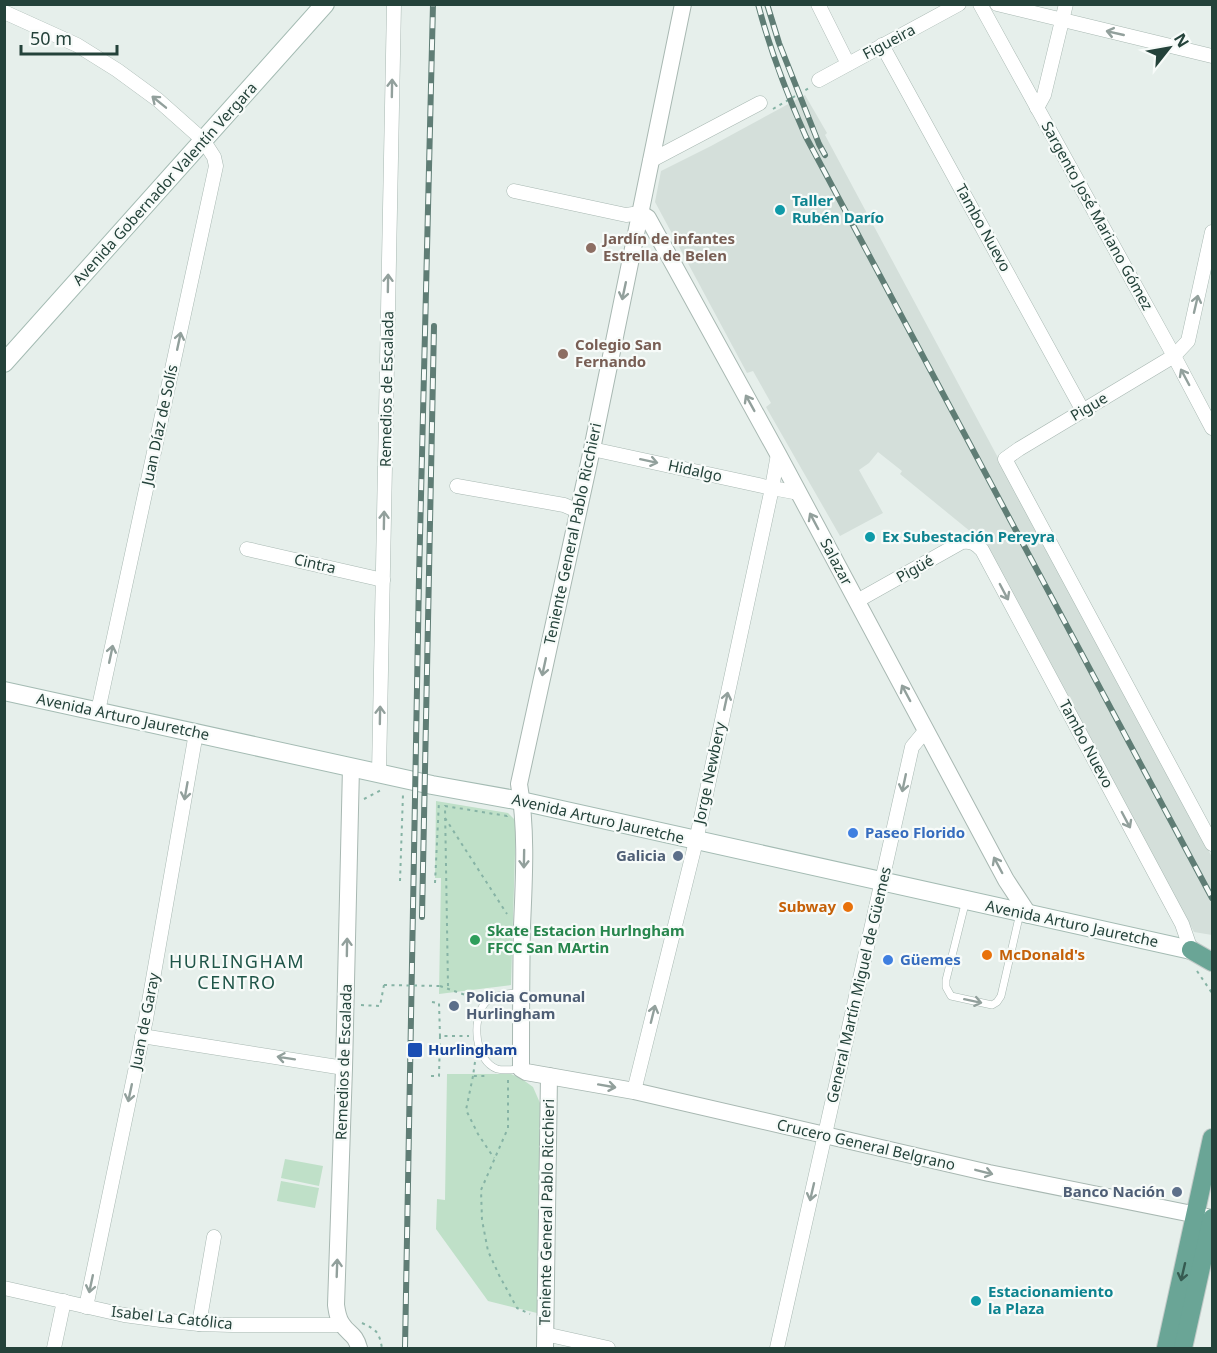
<svg xmlns="http://www.w3.org/2000/svg" width="1217" height="1353" font-family="'Noto Sans',sans-serif">
  <rect width="100%" height="100%" fill="#e6efeb"/>
  <polygon fill="#d4dfda" points="805,95 827,133 825,135 1212,857 1212,935 1194,932 986,545 976,533 971,532 900,474 902,471 878,452 869,463 859,470 883,513 840,536 766,407 771,403 753,371 747,373 655,202 661,171 711,146"/>
  <g fill="#bfe0c8">
    <polygon points="436,801 508,813 516,821 511,985 439,994 441,878 435,878"/>
    <polygon points="447,1074 511,1074 522,1079 533,1087 540,1103 537,1313 488,1301 436,1229 437,1199 445,1200"/>
    <polygon points="285,1159 323,1166 319,1186 281,1178"/>
    <polygon points="281,1181 319,1188 315,1208 277,1201"/>
  </g>
  <g fill="none" stroke-linecap="round" stroke-linejoin="round">
    <g stroke="#a8b8b2" stroke-width="8">
      <g id="service">
        <polyline points="966,900 946,980 946,987 951,996 992,1005 997,1002 1001,996 1020,913"/>
        <path d="M521,1069C514,1069 504,1071 497,1069C475,1061 471,1020 485,1003C493,994 510,994 521,992"/>
      </g>
    </g>
    <g stroke="#a8b8b2" stroke-width="15">
      <g id="minor">
        <polyline points="818,4 848,64"/>
        <polyline points="980,4 1174,356 1212,428"/>
        <polyline points="997,4 1212,56"/>
        <polyline points="4,12 77,45 117,70 158,100 203,140 214,157 216,166 98,711"/>
        <polyline points="882,45 1083,411"/>
        <polyline points="819,80 959,4"/>
        <polyline points="1037,108 1044,95 1066,4"/>
        <polyline points="650,161 760,103"/>
        <polyline points="514,191 626,215 640,213"/>
        <polyline points="1212,232 1188,341 1174,356 1019,449 1005,459 1212,844"/>
        <polyline points="592,449 772,488 799,493"/>
        <polyline points="457,486 564,505 578,511"/>
        <polyline points="247,549 383,580"/>
        <path d="M857,601L962,542C972,541 975,543 982,550L1182,924L1191,950"/>
        <polyline points="379,773 394,4"/>
        <polyline points="142,1036 344,1068"/>
        <polyline points="634,1091 696,841 772,488 778,454"/>
        <polyline points="4,1288 124,1315 161,1320 199,1324 232,1325 342,1325"/>
        <polyline points="86,1307 146,1019 196,733"/>
        <polyline points="199,1324 214,1237"/>
        <polyline points="545,1334 608,1348"/>
        <polyline points="54,1348 64,1301"/>
        <polyline points="777,1348 912,747 926,730"/>
      </g>
    </g>
    <g stroke="#a8b8b2" stroke-width="18">
      <g id="tertiary">
        <path d="M683,4L592,449L519,784C527,831 524,879 522,926C521,974 521,1021 521,1069L526,1072L634,1091L989,1173L1207,1217"/>
        <polyline points="640,213 648,218 778,454 1006,880 1029,915"/>
        <path d="M351,767L344,1068L336,1305C337,1312 338,1319 342,1324C349,1335 355,1333 359,1348"/>
        <polyline points="545,1348 549,1076"/>
      </g>
    </g>
    <g stroke="#a4bbb3" stroke-width="20">
      <g id="secondary">
        <polyline points="4,363 325,4"/>
        <polyline points="4,691 432,785 521,801 1191,950"/>
      </g>
    </g>
    <g stroke="#c2cac8" stroke-width="20">
      <g id="primary">
        <polyline points="1191,950 1212,962"/>
        <polyline points="1166,1348 1212,1138"/>
        <polyline points="1183,1348 1212,1218"/>
      </g>
    </g>
    <g stroke="#86b3a5" stroke-width="2" stroke-dasharray="3 4.5" stroke-linecap="butt">
      <polyline points="773,109 809,88"/>
      <polyline points="364,799 383,789"/>
      <polyline points="445,818 507,914"/>
      <polyline points="400,881 403,794"/>
      <polyline points="435,883 439,801"/>
      <polyline points="1197,971 1212,993"/>
      <polyline points="440,986 477,999"/>
      <polyline points="448,986 445,806 507,816 508,814"/>
      <polyline points="432,1002 439,1003 440,1036"/>
      <polyline points="361,1005 380,1006 384,985"/>
      <polyline points="475,1062 473,1076 488,1076"/>
      <polyline points="431,1076 439,1076 440,1036 469,1036"/>
      <polyline points="473,1076 466,1110 478,1134 494,1158"/>
      <polyline points="508,1080 508,1128 481,1190 482,1220 488,1251 499,1275 517,1308 530,1314"/>
      <path d="M362,1323C377,1330 379,1332 382,1348"/>
    </g>
    <use href="#service" stroke="#fff" stroke-width="7"/>
    <use href="#minor" stroke="#fff" stroke-width="14"/>
    <use href="#tertiary" stroke="#fff" stroke-width="16"/>
    <use href="#secondary" stroke="#fff" stroke-width="18"/>
    <use href="#primary" stroke="#6aa596" stroke-width="18"/>
    <g stroke="#5f7d75" stroke-width="6">
      <g id="rail">
        <path d="M758,4C770,50 787,94 806,137L1212,898"/>
        <polyline points="767,4 779,43 819,144 825,155"/>
        <polyline points="422,917 434,326"/>
        <polyline points="405,1348 419,578 433,4"/>
      </g>
    </g>
    <use href="#rail" stroke="#f7fbf9" stroke-width="4" stroke-dasharray="11" stroke-linecap="butt"/>
    <polyline stroke="#86b3a5" stroke-width="2" stroke-dasharray="3 4.5" stroke-linecap="butt" points="384,985 440,986"/>
  </g>
  <defs><path id="oneway-shaft" d="M-6 0H5M1.5-3L5.5 0L1.5 3" fill="none" stroke-width="1.6" stroke-linecap="round" stroke-linejoin="round" transform="scale(1.5)"/></defs>
  <g stroke="#92a09c">
    <use href="#oneway-shaft" transform="translate(1115 33) rotate(-167)"/>
    <use href="#oneway-shaft" transform="translate(392 88) rotate(-89)"/>
    <use href="#oneway-shaft" transform="translate(159 102) rotate(-141)"/>
    <use href="#oneway-shaft" transform="translate(388 283) rotate(-89)"/>
    <use href="#oneway-shaft" transform="translate(624 291) rotate(102)"/>
    <use href="#oneway-shaft" transform="translate(1196 304) rotate(-77)"/>
    <use href="#oneway-shaft" transform="translate(179 341) rotate(-78)"/>
    <use href="#oneway-shaft" transform="translate(1185 377) rotate(-118)"/>
    <use href="#oneway-shaft" transform="translate(750 403) rotate(-119)"/>
    <use href="#oneway-shaft" transform="translate(649 461) rotate(12)"/>
    <use href="#oneway-shaft" transform="translate(384 520) rotate(-89)"/>
    <use href="#oneway-shaft" transform="translate(814 521) rotate(-118)"/>
    <use href="#oneway-shaft" transform="translate(1004 592) rotate(62)"/>
    <use href="#oneway-shaft" transform="translate(111 654) rotate(-78)"/>
    <use href="#oneway-shaft" transform="translate(544 667) rotate(102)"/>
    <use href="#oneway-shaft" transform="translate(906 693) rotate(-118)"/>
    <use href="#oneway-shaft" transform="translate(726 701) rotate(-78)"/>
    <use href="#oneway-shaft" transform="translate(380 715) rotate(-89)"/>
    <use href="#oneway-shaft" transform="translate(904 783) rotate(102)"/>
    <use href="#oneway-shaft" transform="translate(186 791) rotate(100)"/>
    <use href="#oneway-shaft" transform="translate(1126 820) rotate(62)"/>
    <use href="#oneway-shaft" transform="translate(524 859) rotate(91)"/>
    <use href="#oneway-shaft" transform="translate(998 865) rotate(-118)"/>
    <use href="#oneway-shaft" transform="translate(347 947) rotate(-89)"/>
    <use href="#oneway-shaft" transform="translate(973 1001) rotate(12)"/>
    <use href="#oneway-shaft" transform="translate(653 1014) rotate(-76)"/>
    <use href="#oneway-shaft" transform="translate(286 1058) rotate(-171)"/>
    <use href="#oneway-shaft" transform="translate(607 1086) rotate(10)"/>
    <use href="#oneway-shaft" transform="translate(130 1093) rotate(102)"/>
    <use href="#oneway-shaft" transform="translate(984 1172) rotate(14)"/>
    <use href="#oneway-shaft" transform="translate(812 1192) rotate(103)"/>
    <use href="#oneway-shaft" transform="translate(337 1268) rotate(-88)"/>
    <use href="#oneway-shaft" transform="translate(91 1284) rotate(102)"/>
  </g>
  <use stroke="#365b51" href="#oneway-shaft" transform="translate(1183 1272) rotate(103)"/>
  <g fill="#0f9aa8" stroke="#f7fbf9" stroke-width="2">
    <circle cx="780" cy="210" r="6"/>
    <circle cx="870" cy="537" r="6"/>
    <circle cx="976" cy="1301" r="6"/>
  </g>
  <g fill="#8d6e63" stroke="#f7fbf9" stroke-width="2">
    <circle cx="591" cy="248" r="6"/>
    <circle cx="563" cy="354" r="6"/>
  </g>
  <g fill="#3f7fe0" stroke="#f7fbf9" stroke-width="2">
    <circle cx="853" cy="833" r="6"/>
    <circle cx="888" cy="960" r="6"/>
  </g>
  <g fill="#5c6f8a" stroke="#f7fbf9" stroke-width="2">
    <circle cx="678" cy="856" r="6"/>
    <circle cx="454" cy="1006" r="6"/>
    <circle cx="1177" cy="1192" r="6"/>
  </g>
  <g fill="#e8710a" stroke="#f7fbf9" stroke-width="2">
    <circle cx="848" cy="907" r="6"/>
    <circle cx="987" cy="955" r="6"/>
  </g>
  <circle fill="#2e9e5b" stroke="#f7fbf9" stroke-width="2" cx="475" cy="940" r="6"/>
  <rect fill="#1a4fb4" stroke="#f7fbf9" stroke-width="2" x="407" y="1042" width="16" height="16" rx="3"/>
  <g text-anchor="middle" stroke-width="4.5" stroke-linejoin="round" paint-order="stroke">
    <g font-size="15" fill="#24423a" stroke="#f7fbf9">
      <text transform="translate(889 42) rotate(-28)" y="5">Figueira</text>
      <text transform="translate(165 184) rotate(-48)" y="5">Avenida Gobernador Valentín Vergara</text>
      <text transform="translate(1097 216) rotate(61)" y="5">Sargento José Mariano Gómez</text>
      <text transform="translate(983 228) rotate(61)" y="5">Tambo Nuevo</text>
      <text transform="translate(387 389) rotate(-89)" y="5">Remedios de Escalada</text>
      <text transform="translate(1089 407) rotate(-31)" y="5">Pigue</text>
      <text transform="translate(160 425) rotate(-78)" y="5">Juan Díaz de Solís</text>
      <text transform="translate(695 471) rotate(12)" y="5">Hidalgo</text>
      <text transform="translate(573 534) rotate(-78)" y="5">Teniente General Pablo Ricchieri</text>
      <text transform="translate(836 562) rotate(62)" y="5">Salazar</text>
      <text transform="translate(315 564) rotate(13)" y="5">Cintra</text>
      <text transform="translate(915 569) rotate(-29)" y="5">Pigüé</text>
      <text transform="translate(123 717) rotate(12)" y="5">Avenida Arturo Jauretche</text>
      <text transform="translate(1086 744) rotate(62)" y="5">Tambo Nuevo</text>
      <text transform="translate(710 773) rotate(-78)" y="5">Jorge Newbery</text>
      <text transform="translate(598 819) rotate(13)" y="5">Avenida Arturo Jauretche</text>
      <text transform="translate(1072 924) rotate(12)" y="5">Avenida Arturo Jauretche</text>
      <text transform="translate(859 985) rotate(-77)" y="5">General Martín Miguel de Güemes</text>
      <text transform="translate(145 1021) rotate(-79)" y="5">Juan de Garay</text>
      <text transform="translate(344 1062) rotate(-88)" y="5">Remedios de Escalada</text>
      <text transform="translate(866 1145) rotate(13)" y="5">Crucero General Belgrano</text>
      <text transform="translate(547 1212) rotate(-89)" y="5">Teniente General Pablo Ricchieri</text>
      <text transform="translate(172 1318) rotate(6)" y="5">Isabel La Católica</text>
    </g>
    <g font-size="15" font-weight="bold" fill="#0d838f" stroke="#f7fbf9" text-anchor="start">
      <text x="792" y="206">Taller<tspan x="792" dy="17">Rubén Darío</tspan></text>
      <text x="882" y="542">Ex Subestación Pereyra</text>
      <text x="988" y="1297">Estacionamiento<tspan x="988" dy="17">la Plaza</tspan></text>
    </g>
    <g font-size="15" font-weight="bold" fill="#785e54" stroke="#f7fbf9" text-anchor="start">
      <text x="603" y="244">Jardín de infantes<tspan x="603" dy="17">Estrella de Belen</tspan></text>
      <text x="575" y="350">Colegio San<tspan x="575" dy="17">Fernando</tspan></text>
    </g>
    <g font-size="15" font-weight="bold" fill="#366cbe" stroke="#f7fbf9" text-anchor="start">
      <text x="865" y="838">Paseo Florido</text>
      <text x="900" y="965">Güemes</text>
    </g>
    <g font-size="15" font-weight="bold" fill="#4e5e75" stroke="#f7fbf9" text-anchor="end">
      <text x="666" y="861">Galicia</text>
      <text x="466" y="1002" text-anchor="start">Policia Comunal<tspan x="466" dy="17">Hurlingham</tspan></text>
      <text x="1165" y="1197">Banco Nación</text>
    </g>
    <g font-size="15" font-weight="bold" fill="#c56008" stroke="#f7fbf9" text-anchor="end">
      <text x="836" y="912">Subway</text>
      <text x="999" y="960" text-anchor="start">McDonald's</text>
    </g>
    <g font-size="15" font-weight="bold" fill="#27864d" stroke="#f7fbf9" text-anchor="start">
      <text x="487" y="936">Skate Estacion Hurlngham<tspan x="487" dy="17">FFCC San MArtin</tspan></text>
    </g>
    <g font-size="15" font-weight="bold" fill="#164399" stroke="#f7fbf9" text-anchor="start">
      <text x="428" y="1055">Hurlingham</text>
    </g>
    <g font-size="18" letter-spacing="1.5" fill="#1f5548" stroke="#f7fbf9">
      <text x="237" y="968">HURLINGHAM<tspan x="237" dy="21">CENTRO</tspan></text>
    </g>
  </g>
  <rect width="1217" height="1353" fill="none" stroke="#24423a" stroke-width="12"/>
  <g transform="translate(1169 48) rotate(59)" stroke="#f7fbf9" stroke-width="4.5" paint-order="stroke">
  <path d="M0-4.5L10 22L0 15L-10 22Z" fill="#24423a"/>
  <text y="-9" font-size="16" font-weight="bold" text-anchor="middle" fill="#24423a">N</text>
  </g>
  <path d="M21 45v9h96v-9" fill="none" stroke="#24423a" stroke-width="3"/>
  <text x="30" y="45" font-size="18" fill="#24423a" stroke="#f7fbf9" stroke-width="4.5" paint-order="stroke">50 m</text>
</svg>
